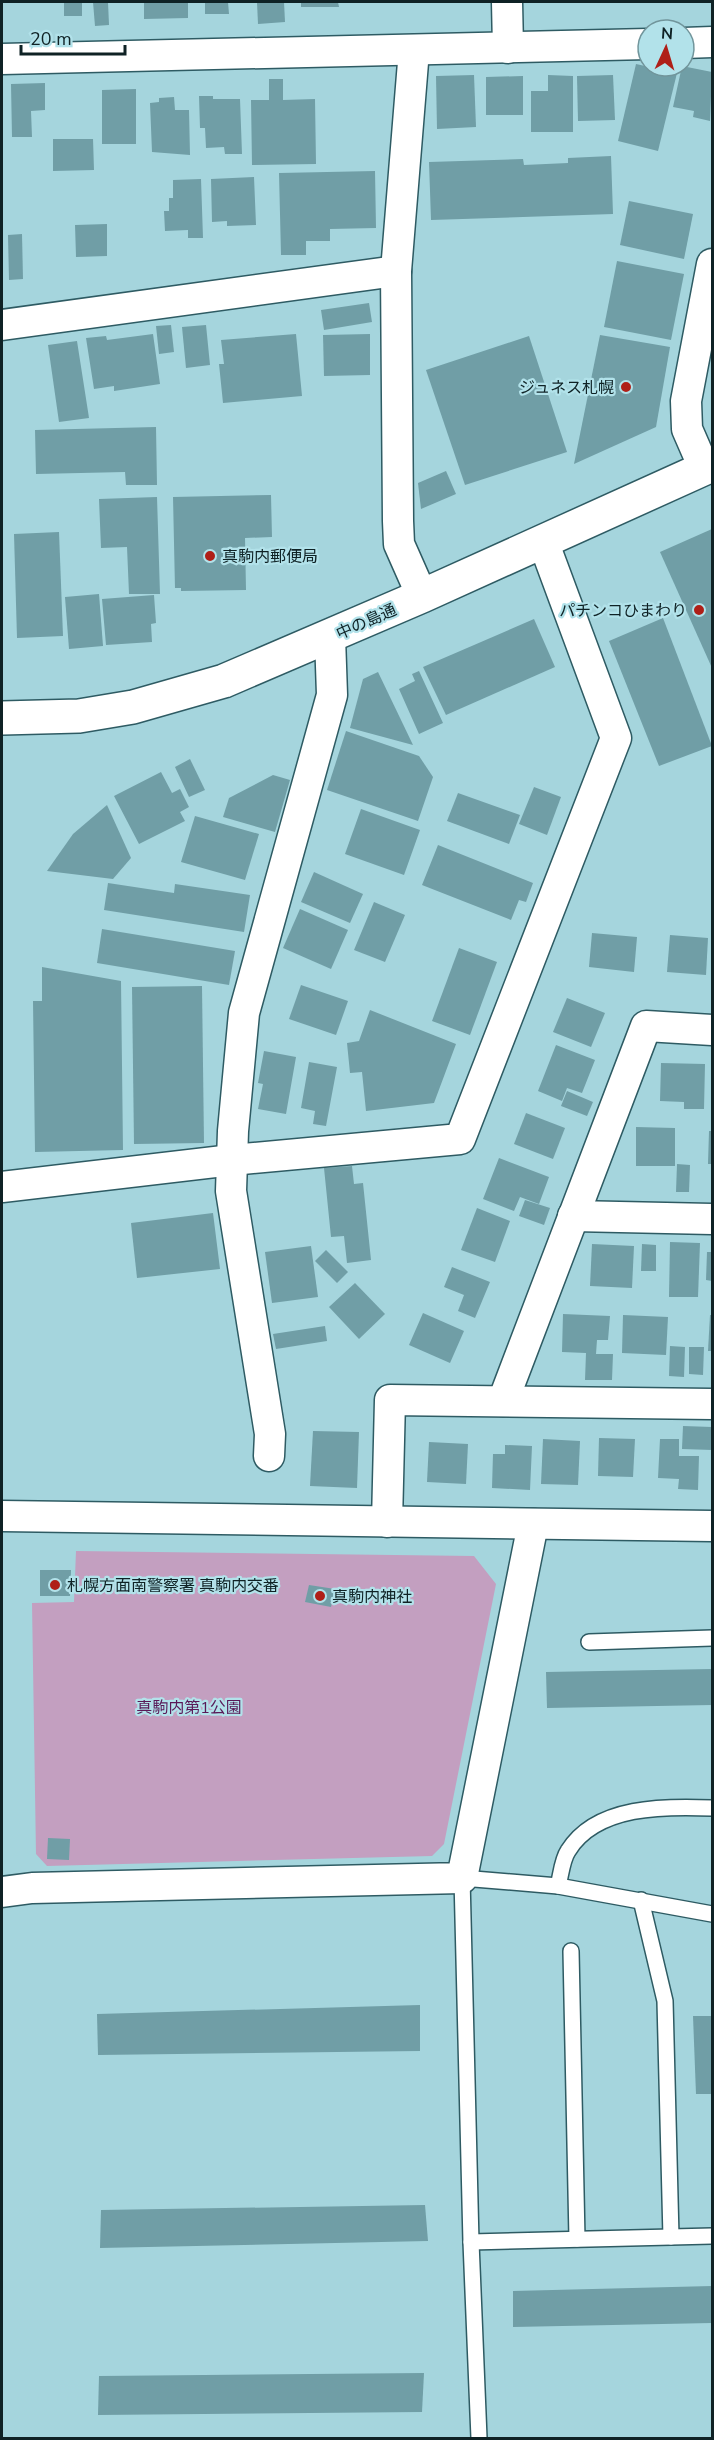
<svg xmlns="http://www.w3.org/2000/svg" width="714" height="2440" font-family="'Nunito Sans','Noto Sans JP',sans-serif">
  <rect width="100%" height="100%" fill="#a5d5dd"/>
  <polygon fill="#c39fc0" points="76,1551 474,1556 496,1584 444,1844 432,1856 47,1866 36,1854 32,1603 74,1602"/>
  <g fill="#709ea6">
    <rect x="64" y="2" width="18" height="14"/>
    <polygon points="93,2 108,2 109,25 95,26"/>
    <polygon points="144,2 188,2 188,18 144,19"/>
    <polygon points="205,2 228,2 229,14 205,14"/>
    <polygon points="257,2 284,2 285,22 258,24"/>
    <polygon points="301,2 338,2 339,7 301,7"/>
    <polygon points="636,64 677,73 658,151 618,141"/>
    <polygon points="682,66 712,72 710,121 693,117 694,111 673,107"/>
    <polygon points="474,75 476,127 437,129 436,76"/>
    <polygon points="548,75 573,76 573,132 531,132 531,91 548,91"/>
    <polygon points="613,75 615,120 578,121 577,76"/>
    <polygon points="523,76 523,115 486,115 486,77"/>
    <polygon points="269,79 283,79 283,100 315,99 316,164 252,165 251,100 269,100"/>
    <polygon points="45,83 45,110 31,111 32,137 12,137 11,84"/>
    <polygon points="136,89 136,144 102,144 102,90"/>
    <polygon points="199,96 213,96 213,99 240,99 242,154 225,154 224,147 206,148 205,128 200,128"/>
    <polygon points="174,97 175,110 189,110 190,155 152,152 150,103 159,102 159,98"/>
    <polygon points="53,139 93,139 94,170 53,171"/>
    <polygon points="611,156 613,214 431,220 429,162 523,159 524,165 568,163 568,158"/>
    <polygon points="375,171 376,228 330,229 330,241 306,241 306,255 281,255 279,173"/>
    <polygon points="254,177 256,225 227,226 227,221 212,222 211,179"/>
    <polygon points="201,179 203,238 188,238 188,230 165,231 164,211 169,211 169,198 173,198 173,180"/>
    <polygon points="629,201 693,214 684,259 620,245"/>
    <polygon points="107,224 107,256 76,257 75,225"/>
    <polygon points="22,234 23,279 9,280 8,235"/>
    <polygon points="617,261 684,274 671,340 604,327"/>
    <polygon points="369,303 372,322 324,330 321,310"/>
    <polygon points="171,325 174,352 159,354 156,326"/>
    <polygon points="206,325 210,365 186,368 182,327"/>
    <polygon points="153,334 160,384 114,391 114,386 94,389 86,338 106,336 107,340"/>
    <polygon points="296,334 302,396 223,403 219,364 224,364 221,340"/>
    <polygon points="370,334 370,375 324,376 323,335"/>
    <polygon points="600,335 670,347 656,427 574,464"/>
    <polygon points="529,336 567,452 465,485 426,370"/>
    <polygon points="77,341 89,418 59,422 48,345"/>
    <polygon points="156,427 157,485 126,485 125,472 36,474 35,430"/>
    <polygon points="446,471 456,494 421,509 418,483"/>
    <polygon points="271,495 272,537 245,538 246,590 181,591 181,588 175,588 173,497"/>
    <polygon points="157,497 160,594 129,594 127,547 101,548 99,499"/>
    <polygon points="712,529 712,668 660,552"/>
    <polygon points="59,532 63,636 17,638 14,534"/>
    <polygon points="99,594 103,646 69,649 65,597"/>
    <polygon points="154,595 156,623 151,624 152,642 106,645 102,599"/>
    <polygon points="663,618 712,746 659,766 609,641"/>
    <polygon points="534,619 555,667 446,715 423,667"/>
    <polygon points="419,671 443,723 419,734 399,689 415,681 412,674"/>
    <polygon points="378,672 413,745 350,728 363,679"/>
    <polygon points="346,731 419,756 433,777 418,821 327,790"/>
    <polygon points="190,759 205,790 189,797 175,767"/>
    <polygon points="161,772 172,793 180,789 189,807 180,812 185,821 139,844 114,796"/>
    <polygon points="273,775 290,780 275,832 223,817 229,798"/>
    <polygon points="534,787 561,797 547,835 519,824"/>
    <polygon points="458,793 520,815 509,844 447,821"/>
    <polygon points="107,805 131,858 113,879 47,871 73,834"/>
    <polygon points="361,809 420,830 404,875 345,854"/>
    <polygon points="195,816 259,834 245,880 181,862"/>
    <polygon points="438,845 533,883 526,902 519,900 511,920 422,885"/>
    <polygon points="314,872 363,894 350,923 301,902"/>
    <polygon points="108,883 174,893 175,884 250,895 244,932 104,910"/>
    <polygon points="374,902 405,915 385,962 354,950"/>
    <polygon points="300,909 348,930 331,969 283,948"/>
    <polygon points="102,929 235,951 229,985 97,963"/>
    <polygon points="592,933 637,937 634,972 589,967"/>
    <polygon points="670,935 708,938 706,975 667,972"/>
    <polygon points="459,948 497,962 470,1035 432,1021"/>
    <polygon points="42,967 121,981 123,1150 35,1152 33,1001 42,1001"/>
    <polygon points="301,985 348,1001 336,1035 289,1019"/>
    <polygon points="202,986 204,1143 134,1144 132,987"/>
    <polygon points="567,998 605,1013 591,1047 553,1032"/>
    <polygon points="370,1010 456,1044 434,1103 366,1111 362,1072 350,1073 347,1043 359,1041"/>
    <polygon points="556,1045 595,1060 582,1093 567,1088 562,1101 538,1091"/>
    <polygon points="264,1051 296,1057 286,1114 258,1109 263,1084 258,1083"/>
    <polygon points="309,1062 337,1067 326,1126 313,1124 315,1111 301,1108"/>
    <polygon points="661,1063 705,1064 704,1109 684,1109 684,1102 660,1101"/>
    <polygon points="567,1091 593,1102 587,1116 561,1106"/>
    <polygon points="526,1113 565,1128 553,1159 514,1144"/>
    <polygon points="636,1127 675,1128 675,1166 636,1166"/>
    <polygon points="709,1131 712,1131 712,1164 708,1164"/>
    <polygon points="499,1158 549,1177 539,1204 520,1197 514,1211 483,1199"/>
    <polygon points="677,1164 690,1165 689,1192 676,1192"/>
    <polygon points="352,1166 354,1184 363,1183 371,1260 347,1263 344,1236 331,1237 324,1168"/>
    <polygon points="525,1200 550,1208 544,1225 519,1216"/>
    <polygon points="477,1208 510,1221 495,1262 461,1250"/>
    <polygon points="213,1213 220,1269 137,1278 131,1223"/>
    <polygon points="670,1242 700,1243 698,1297 669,1297"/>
    <polygon points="592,1244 634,1246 632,1288 590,1286"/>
    <polygon points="642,1244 656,1245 656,1271 641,1271"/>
    <polygon points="311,1246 318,1297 272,1303 265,1252"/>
    <polygon points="326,1250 348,1272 337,1283 315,1261"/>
    <polygon points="707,1252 712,1252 712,1281 706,1280"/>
    <polygon points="452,1267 490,1282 475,1318 458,1311 464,1295 444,1287"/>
    <polygon points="355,1283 385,1314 359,1339 329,1307"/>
    <polygon points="423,1313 464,1331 450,1363 409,1345"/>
    <polygon points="563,1314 610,1316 608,1340 597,1340 596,1354 613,1354 612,1380 585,1380 586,1353 562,1352"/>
    <polygon points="623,1315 668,1317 666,1355 622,1353"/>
    <polygon points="710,1315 712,1315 712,1351 708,1351"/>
    <polygon points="325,1326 327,1341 276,1349 273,1334"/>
    <polygon points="670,1346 685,1347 684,1377 669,1376"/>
    <polygon points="689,1347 704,1347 703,1375 689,1374"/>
    <polygon points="683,1426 712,1427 712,1450 682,1449"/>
    <polygon points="313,1431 359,1432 357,1488 310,1486"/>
    <polygon points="599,1438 635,1439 633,1477 598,1476"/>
    <polygon points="543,1439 580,1441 578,1485 541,1484"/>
    <polygon points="660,1439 679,1439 679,1456 699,1456 698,1490 678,1489 679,1479 658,1478"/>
    <polygon points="429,1442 468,1444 466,1484 427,1482"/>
    <polygon points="505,1445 532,1446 530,1490 492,1488 493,1454 505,1454"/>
    <polygon points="40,1570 71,1570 70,1596 40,1596"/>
    <polygon points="309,1585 335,1589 331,1607 305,1602"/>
    <polygon points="712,1669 712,1705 547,1708 546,1672"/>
    <polygon points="48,1838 70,1839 69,1860 47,1859"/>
    <polygon points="420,2005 420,2051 98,2055 97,2014"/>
    <polygon points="693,2016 712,2016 712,2094 696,2094"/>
    <polygon points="425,2205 428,2241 100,2248 101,2210"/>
    <polygon points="712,2286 712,2323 513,2327 513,2291"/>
    <polygon points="424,2373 422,2412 98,2415 99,2376"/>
  </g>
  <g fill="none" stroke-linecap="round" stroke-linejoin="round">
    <g stroke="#2e5b63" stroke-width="18">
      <g id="service">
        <polyline points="589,1642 712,1638"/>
        <path d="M558,1886C561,1875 562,1860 568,1851C596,1805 666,1806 712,1808"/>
        <polyline points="641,1900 665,2001 671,2237"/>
        <polyline points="571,1951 577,2239"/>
        <polyline points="471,2242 712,2236"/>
        <polyline points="479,2438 471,2242 462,1878 558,1886 712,1914"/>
      </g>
    </g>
    <g stroke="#2e5b63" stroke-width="33">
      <g id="minor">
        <polyline points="507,2 508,48"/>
        <polyline points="684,43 712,42"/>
        <polyline points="414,50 396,271 398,521 399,544 422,596"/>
        <polyline points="2,59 648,44"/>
        <polyline points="2,325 396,271"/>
        <polyline points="704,468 687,429 686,401 712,264"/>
        <polyline points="2,1187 232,1160 460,1139 616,738 543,541"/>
        <polyline points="573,1216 712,1219"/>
        <polyline points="503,1401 646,1026 712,1030"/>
        <polyline points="269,1456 270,1434 231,1191 233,1131 244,1013 332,695 330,637"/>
        <polyline points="2,1516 712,1526"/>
        <polyline points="387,1522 390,1400 712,1404"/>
        <polyline points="2,1892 32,1888 462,1878 533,1524"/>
      </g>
    </g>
    <g stroke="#2e5b63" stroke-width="36">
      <polyline id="trunk" points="2,718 79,716 133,707 224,681 422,596 712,465"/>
    </g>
    <use href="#service" stroke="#fff" stroke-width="15"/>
    <use href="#minor" stroke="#fff" stroke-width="30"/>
    <use href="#trunk" stroke="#fff" stroke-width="33"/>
  </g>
  <g fill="#af1f18" stroke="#b2e2ea" stroke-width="2">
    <circle cx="626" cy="387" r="6"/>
    <circle cx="210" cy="556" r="6"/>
    <circle cx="699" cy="610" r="6"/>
    <circle cx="55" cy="1585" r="6"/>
    <circle cx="320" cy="1596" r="6"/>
  </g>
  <g text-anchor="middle" stroke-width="4.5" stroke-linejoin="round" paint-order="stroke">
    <g font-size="16" fill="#0f2225" stroke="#b2e2ea" text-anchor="start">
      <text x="614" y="393" text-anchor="end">ジュネス札幌</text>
      <text x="222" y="562">真駒内郵便局</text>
      <text x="687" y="616" text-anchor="end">パチンコひまわり</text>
      <text x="67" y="1591">札幌方面南警察署 真駒内交番</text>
      <text x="332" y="1602">真駒内神社</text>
    </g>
    <g font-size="16" fill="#0f2225" stroke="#b2e2ea">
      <text transform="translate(366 621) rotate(-24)" y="6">中の島通</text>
    </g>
    <g font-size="16" fill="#591957" stroke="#b2e2ea">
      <text x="189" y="1713">真駒内第1公園</text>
    </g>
  </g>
  <rect width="714" height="2440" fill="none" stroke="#0f2225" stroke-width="6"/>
  <g transform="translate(666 48) rotate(4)"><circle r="28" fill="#b2e2ea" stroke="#71959b" stroke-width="1.5"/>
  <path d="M0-4.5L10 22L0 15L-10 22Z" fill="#af1f18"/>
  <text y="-9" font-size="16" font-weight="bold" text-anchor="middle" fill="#0f2225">N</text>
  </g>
  <path d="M21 45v9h104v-9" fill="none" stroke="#0f2225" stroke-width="3"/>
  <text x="30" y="45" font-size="18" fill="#0f2225" stroke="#b2e2ea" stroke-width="4.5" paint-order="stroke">20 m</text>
</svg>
